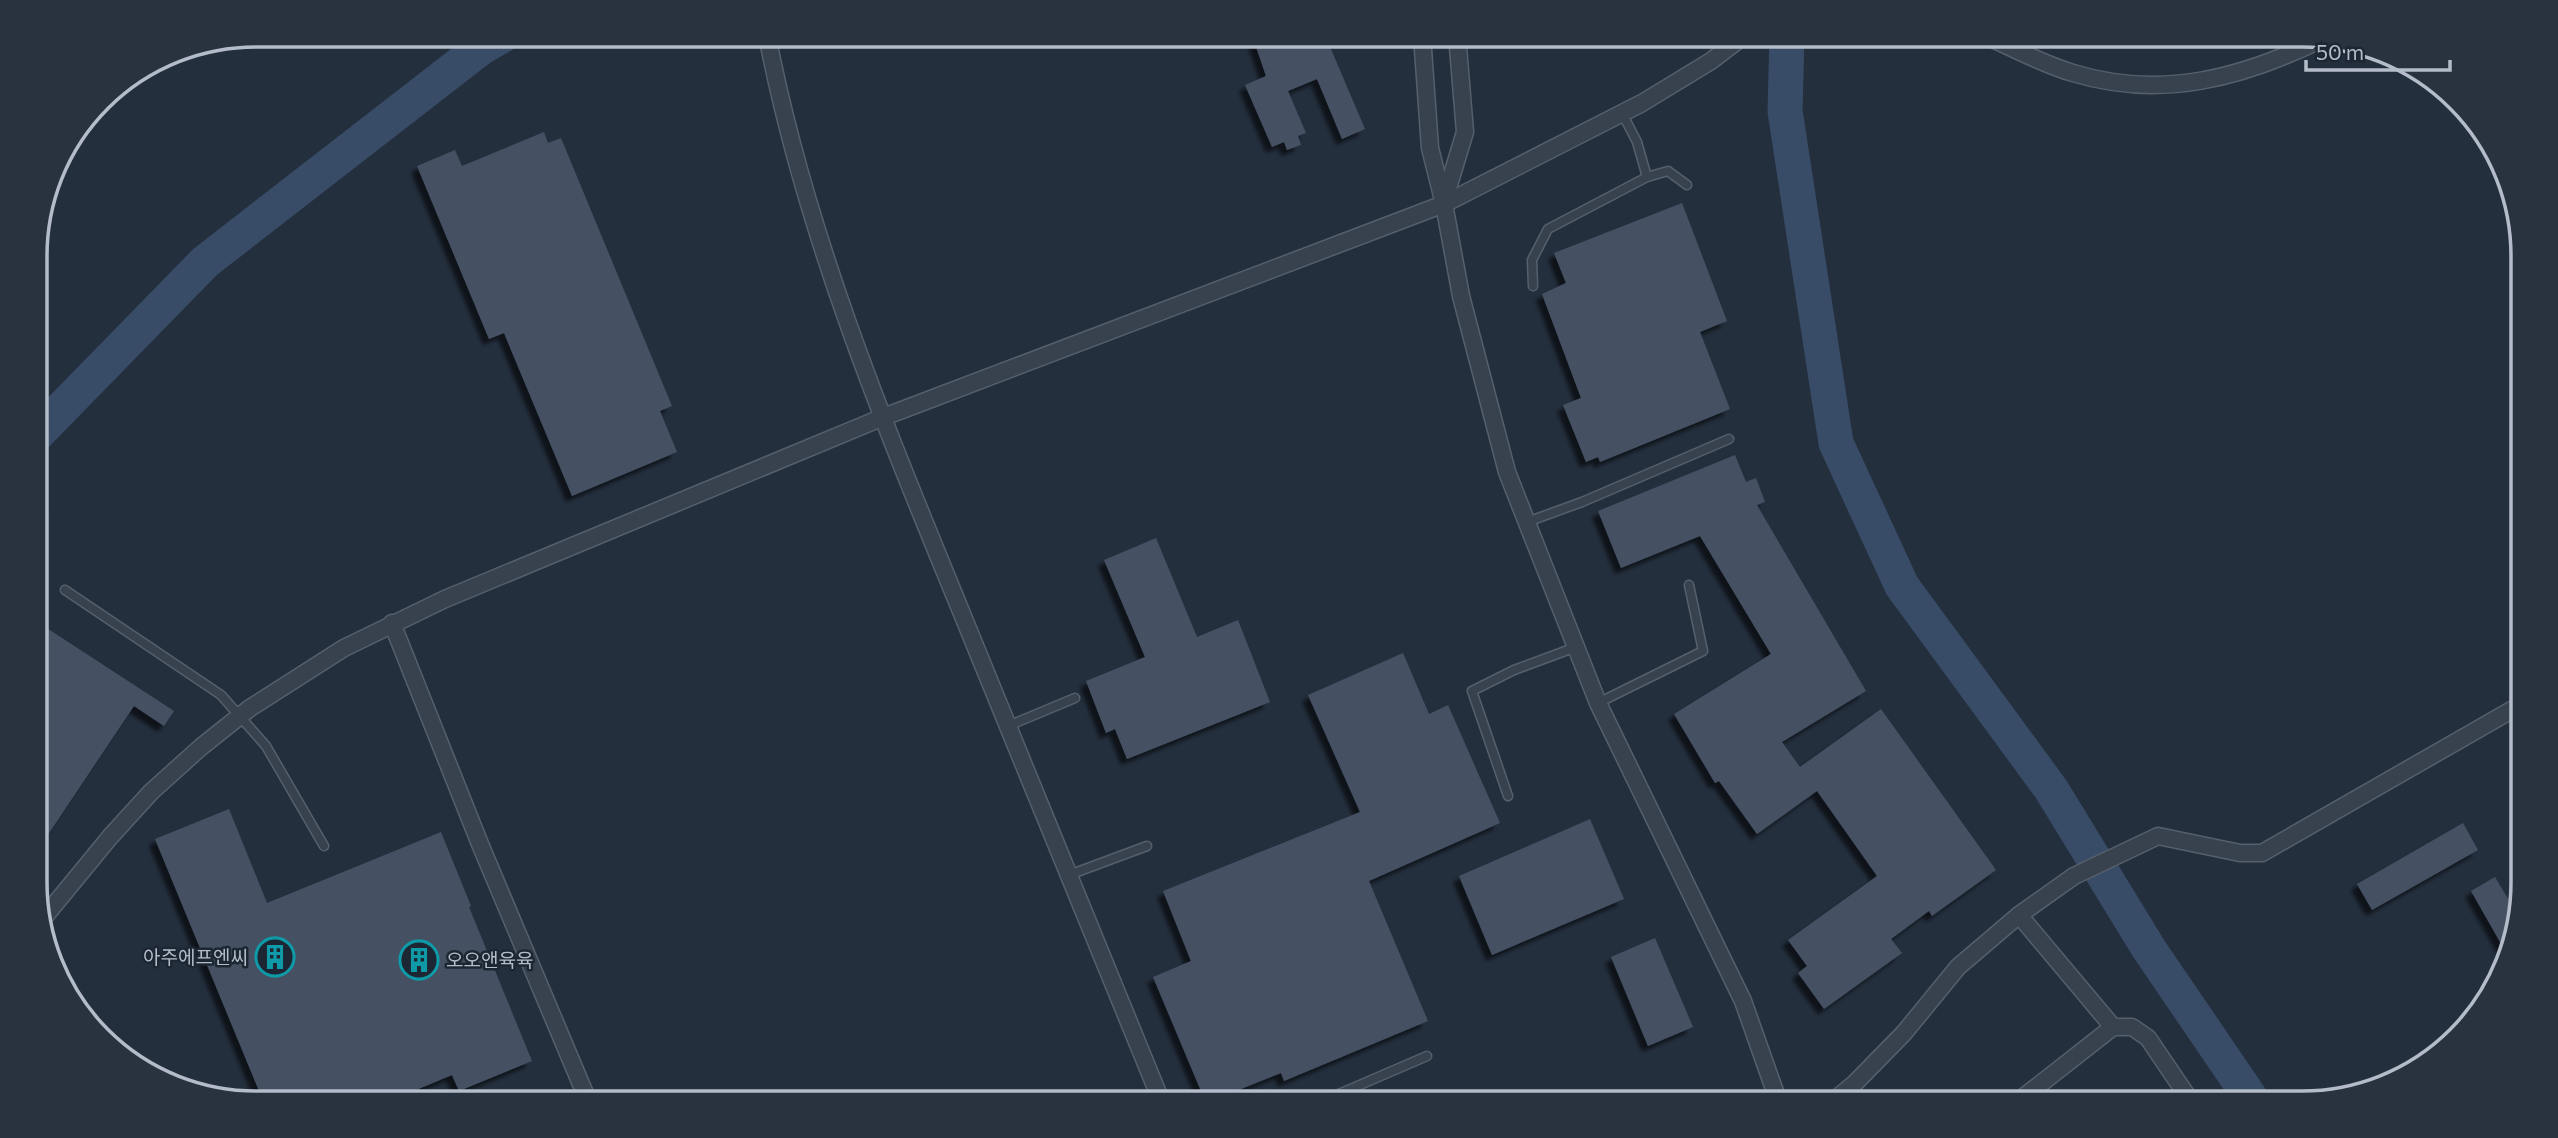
<svg xmlns="http://www.w3.org/2000/svg" width="2558" height="1138" font-family="Commissioner,'Noto Sans KR',sans-serif">
  <defs>
    <filter id="shadow"><feDropShadow dx="-6" dy="6" stdDeviation="2" flood-color="#0009"/></filter>
  </defs>
  <rect width="100%" height="100%" fill="#242f3e"/>
  <g fill="none" stroke-linecap="round" stroke-linejoin="round">
    <g stroke="#394c67" stroke-width="35">
      <polyline points="1787,35 1785,111 1836,443 1902,586 2051,789 2149,949 2254,1103"/>
      <polyline points="36,435 205,262 482,47 503,35"/>
    </g>
  </g>
  <g fill="#455162" filter="url(#shadow)">
    <polygon points="1252,35 1325,35 1365,129 1342,139 1317,79 1288,91 1306,133 1298,136 1301,145 1287,150 1284,142 1272,147 1245,85 1266,76"/>
    <polygon points="544,132 548,143 561,138 672,406 660,411 677,452 572,496 504,333 489,339 417,166 455,150 462,166"/>
    <polygon points="1682,203 1727,321 1700,332 1730,409 1600,462 1598,457 1586,462 1563,405 1581,398 1542,294 1566,283 1554,253"/>
    <polygon points="1735,455 1746,482 1756,478 1765,502 1757,505 1866,691 1782,742 1800,767 1881,709 1996,870 1932,916 1929,911 1891,939 1902,953 1824,1009 1798,973 1807,966 1788,940 1877,876 1817,791 1757,834 1719,781 1715,783 1674,714 1771,654 1700,536 1621,568 1598,511"/>
    <polygon points="1156,538 1197,637 1238,620 1270,702 1127,759 1115,729 1106,733 1086,681 1145,657 1104,560"/>
    <polygon points="36,621 174,711 164,726 134,706 37,851"/>
    <polygon points="1403,653 1429,714 1448,705 1500,823 1369,881 1428,1021 1284,1081 1281,1073 1206,1103 1153,977 1191,961 1163,891 1360,812 1308,695"/>
    <polygon points="229,809 267,903 441,832 471,906 469,907 532,1061 459,1091 452,1075 385,1103 264,1103 155,839"/>
    <polygon points="1590,819 1624,899 1492,955 1459,876"/>
    <polygon points="2463,823 2478,850 2372,910 2357,884"/>
    <polygon points="2495,877 2517,914 2508,956 2471,891"/>
    <polygon points="1655,938 1693,1027 1648,1046 1611,957"/>
  </g>
  <g fill="none" stroke-linecap="round" stroke-linejoin="round">
    <g stroke="#565f6c" stroke-width="11">
      <g id="service">
        <polyline points="1622,113 1637,142 1647,177"/>
        <polyline points="1533,286 1532,260 1548,229 1647,177 1668,171 1687,185"/>
        <polyline points="1527,522 1582,502 1729,439"/>
        <polyline points="65,590 221,695 266,746 324,846"/>
        <polyline points="1598,703 1703,651 1689,585"/>
        <polyline points="1008,726 1075,698"/>
        <polyline points="1508,796 1472,691 1514,670 1576,647"/>
        <polyline points="1069,875 1147,846"/>
        <polyline points="1318,1103 1427,1056"/>
      </g>
    </g>
    <g stroke="#565f6c" stroke-width="19">
      <g id="minor">
        <path d="M767,35C805,232 882,419 958,604C1026,771 1094,937 1162,1103"/>
        <polyline points="1422,35 1430,148 1444,204 1461,296 1507,472 1598,703 1743,1001 1779,1103"/>
        <path d="M1984,35C2013,48 2042,64 2073,73C2161,100 2242,78 2322,39"/>
        <polyline points="1444,201 1465,132 1457,35"/>
        <polyline points="392,623 480,844 589,1103"/>
        <polyline points="2019,915 2113,1027"/>
        <polyline points="41,921 110,837 151,792 201,747 250,708 344,648 445,599 881,418 1444,204 1642,103 1711,61 1745,35"/>
        <polyline points="1831,1103 1855,1083 1904,1033 1958,967 2019,915 2074,876 2158,836 2240,853 2262,853 2522,704"/>
        <polyline points="2016,1103 2113,1027 2132,1027 2148,1038 2192,1103"/>
      </g>
    </g>
    <use href="#service" stroke="#38414e" stroke-width="8"/>
    <use href="#minor" stroke="#38414e" stroke-width="16"/>
  </g>
  <defs>
    <g id="building-ring" transform="scale(2.0125)"><circle r="9.5" fill="#1d2633" stroke="#0f9aa8" stroke-width="1.5"/><path d="M-4-6H4V6H1V3H-1V6H-4ZM-2.5-4.3h1.7v1.8h-1.7ZM.8-4.3h1.7v1.8H.8ZM-2.5-1h1.7V.8h-1.7ZM.8-1h1.7V.8H.8Z" fill="#0f9aa8"/></g>
  </defs>
  <g fill-rule="evenodd">
    <use href="#building-ring" x="275" y="957"/>
    <use href="#building-ring" x="419" y="960"/>
  </g>
  <g text-anchor="middle" stroke-width="5" stroke-linejoin="round" paint-order="stroke">
    <g font-size="19" fill="#b4bcc9" stroke="#1d2633" text-anchor="end">
      <text x="248" y="964">아주에프엔씨</text>
      <text x="446" y="967" text-anchor="start">오오앤육육</text>
    </g>
  </g>
  <path d="M0 0H2558V1138H0ZM256 47H2302A209 209 0 0 1 2511 256V882A209 209 0 0 1 2302 1091H256A209 209 0 0 1 47 882V256A209 209 0 0 1 256 47Z" fill="#29323f" fill-rule="evenodd"/>
  <path fill="none" stroke="#b4bcc9" stroke-width="3.5" d="M256 47H2302A209 209 0 0 1 2511 256V882A209 209 0 0 1 2302 1091H256A209 209 0 0 1 47 882V256A209 209 0 0 1 256 47Z"/>
  <path d="M2306 60v10h144v-10" fill="none" stroke="#b4bcc9" stroke-width="3.5"/>
  <text x="2316" y="60" font-size="21" fill="#b4bcc9" stroke="#1d2633" stroke-width="5" paint-order="stroke">50 m</text>
</svg>
